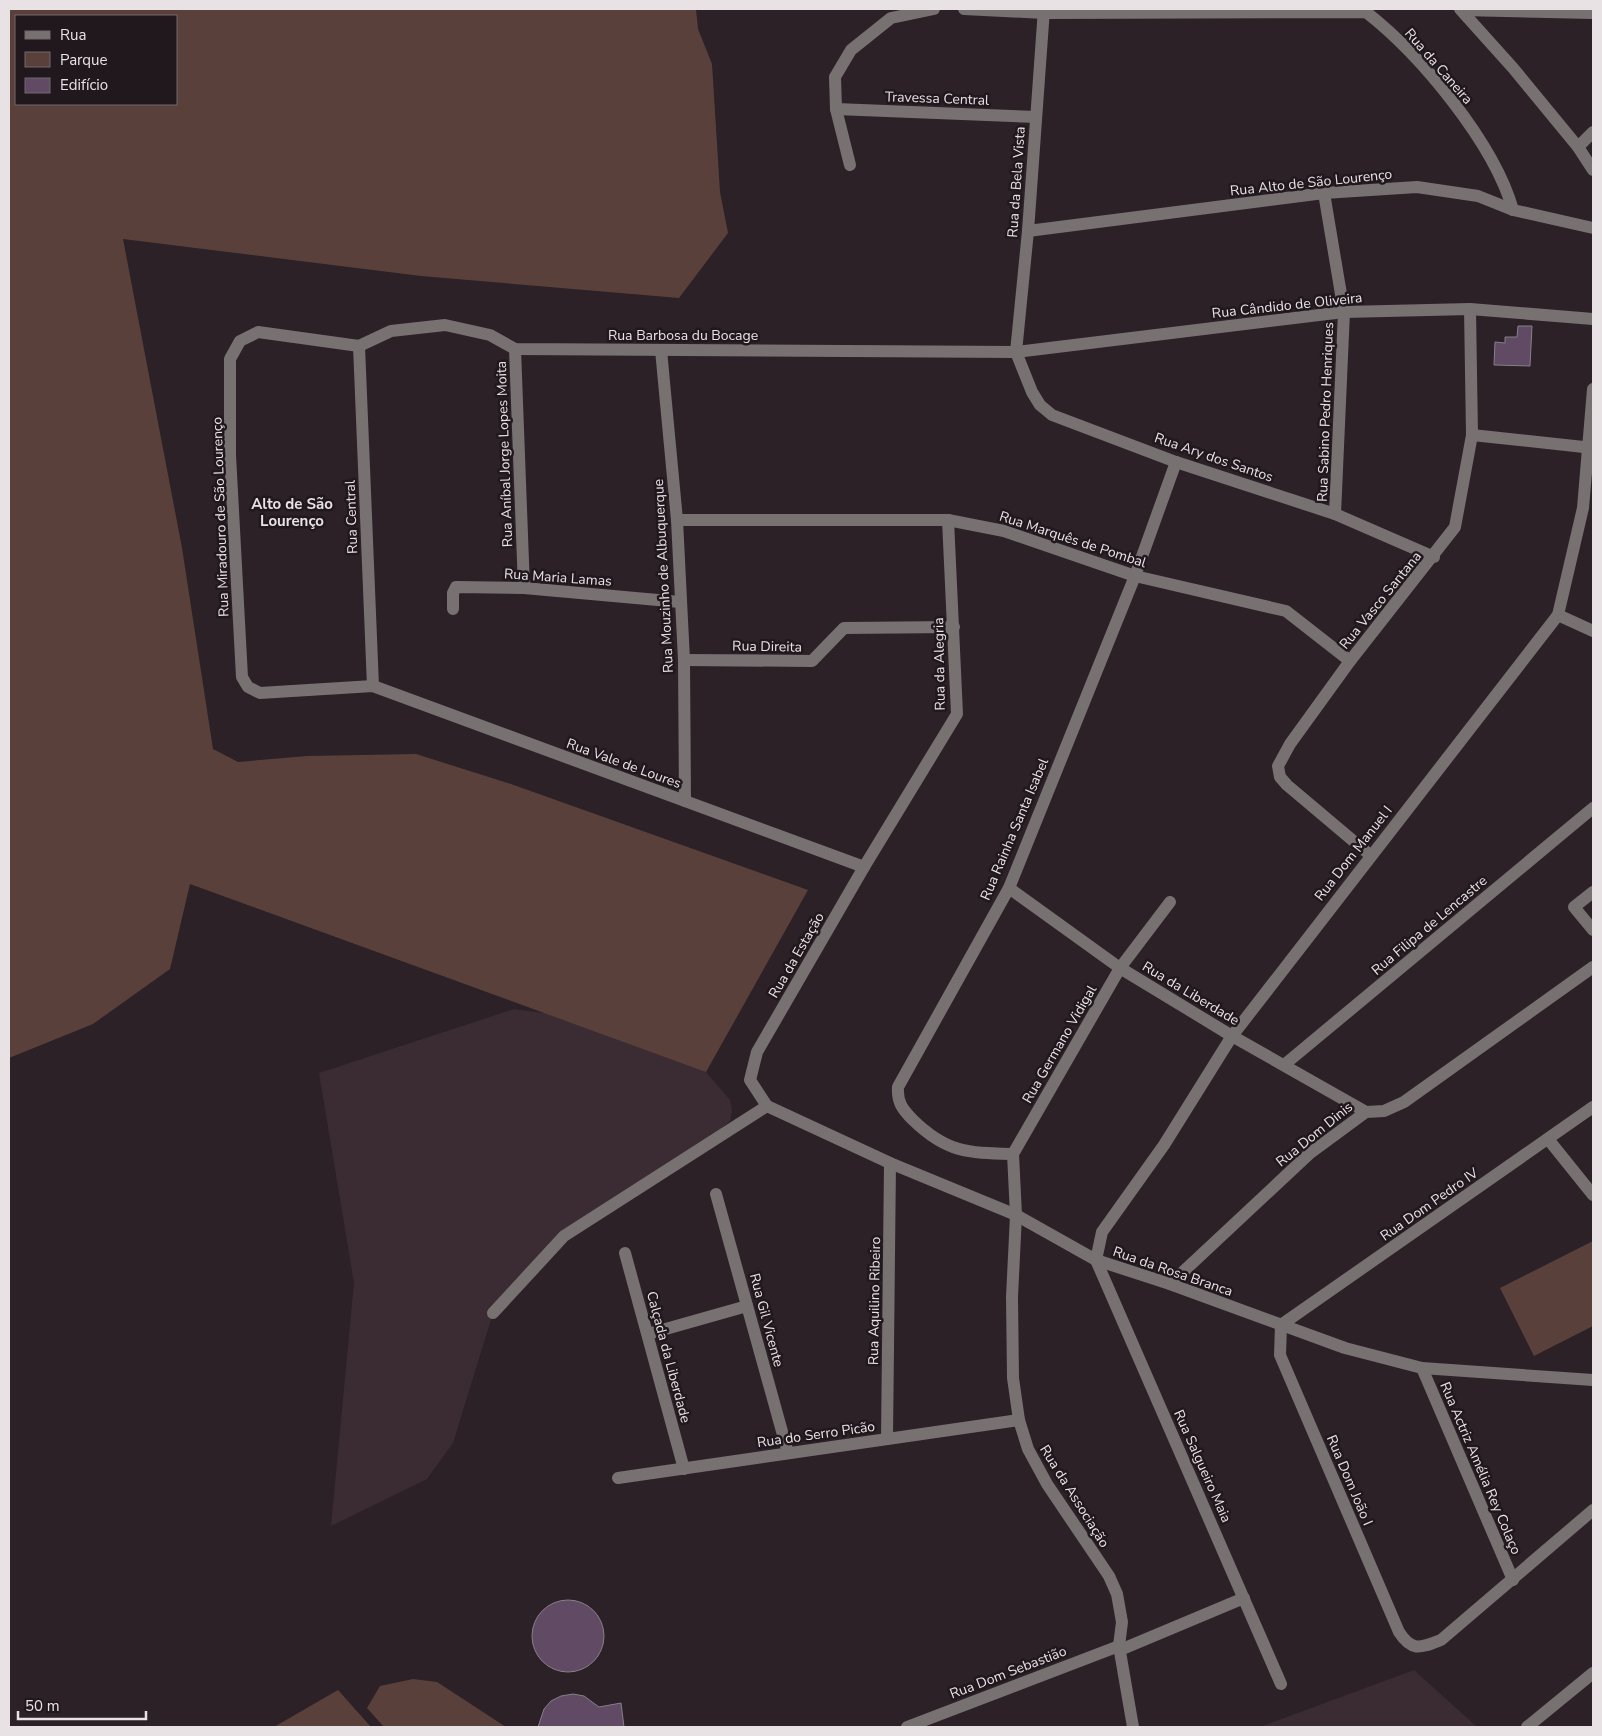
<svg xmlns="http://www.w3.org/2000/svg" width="1602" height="1736" font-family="'Nunito Sans',sans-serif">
  <rect width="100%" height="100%" fill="#2b2126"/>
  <g fill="#3b2c34">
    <polygon points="514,1009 660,1029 706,1072 730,1100 732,1111 730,1121 687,1157 564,1236 493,1313 453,1443 427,1479 331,1526 354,1283 319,1073"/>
    <polygon points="1414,1670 1477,1727 1260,1727"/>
  </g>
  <g fill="#5a403a" fill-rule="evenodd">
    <path d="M9,9H696L698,29L712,64L720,192L728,233L679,298L421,276L123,239L182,548L213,749L238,762L307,756L416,754L511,784L808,890L706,1072L190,884L170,969L93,1024L9,1058ZM16,16H176V104H16Z"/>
    <polygon points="1593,1241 1593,1326 1534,1356 1500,1288"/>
    <polygon points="413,1679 437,1682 506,1727 384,1727 367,1708 380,1686"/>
    <polygon points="338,1690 371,1727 274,1727"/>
  </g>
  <g fill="#614a64" stroke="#887f89">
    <polygon points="1518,326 1532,326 1530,366 1494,365 1495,342 1505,343 1505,337 1517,337"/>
    <circle cx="568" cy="1636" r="36"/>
    <polygon points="573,1694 584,1696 599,1707 621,1703 624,1727 538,1727 544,1709 551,1701 561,1696"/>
  </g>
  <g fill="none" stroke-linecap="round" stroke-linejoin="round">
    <g stroke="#777172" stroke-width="12">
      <path d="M964,9L1044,13L1366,12C1421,55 1494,143 1513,210"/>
      <polyline points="1044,9 1028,231 1016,352 1032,392 1040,405 1052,415 1176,462 1335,514 1434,557"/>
      <polyline points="1460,9 1513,68 1578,147 1593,170"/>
      <polyline points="1462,10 1593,13"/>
      <polyline points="836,109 1036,117"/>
      <polyline points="1578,147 1593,132"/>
      <polyline points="850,165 836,109 835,77 851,50 891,18 934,9"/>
      <polyline points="1324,193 1344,312 1335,514"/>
      <polyline points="1028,231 1324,193 1417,187 1478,196 1513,210 1593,228"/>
      <polyline points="359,346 391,331 445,325 490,335 515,349 1016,352 1344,312 1470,309 1593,319"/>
      <polyline points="359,346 258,332 240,341 230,359 230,455 242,677 248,687 260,693 373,686 864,867"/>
      <polyline points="359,346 373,686"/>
      <polyline points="515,349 524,588"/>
      <polyline points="661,350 677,520 684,660 685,801"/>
      <polyline points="1472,435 1593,448"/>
      <polyline points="677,520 948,520 1004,531 1135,576 1286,611 1350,661"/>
      <polyline points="453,609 453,593 456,587 524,588 680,602"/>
      <polyline points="1558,615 1593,631"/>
      <polyline points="684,660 812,661 844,628 954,627"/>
      <polyline points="1370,855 1287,785 1280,777 1278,766 1290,744 1350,661 1455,527 1472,435 1470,309"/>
      <polyline points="1009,888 1120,968 1232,1036 1366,1112"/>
      <polyline points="1593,892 1574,907 1593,930"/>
      <polyline points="1284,1065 1593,808"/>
      <polyline points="767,1106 890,1163 1016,1215 1096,1260 1170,1284 1345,1348 1422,1368 1593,1380"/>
      <polyline points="767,1106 750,1080 757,1052 864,867 957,714 948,520"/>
      <path d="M1593,1107L1281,1325L1280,1355L1399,1632C1412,1652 1420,1648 1441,1640L1593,1510"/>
      <polyline points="1548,1139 1593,1195"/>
      <path d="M1013,1154C968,1153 947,1153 913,1120C902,1109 897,1102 898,1087L1009,888L1135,576L1176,462"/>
      <polyline points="716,1194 788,1453"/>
      <polyline points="625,1253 684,1469"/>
      <polyline points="1170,1284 1309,1154 1366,1112 1384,1111 1404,1102 1593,967"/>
      <polyline points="493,1313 564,1236 767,1106"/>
      <polyline points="648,1334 747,1306"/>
      <polyline points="1422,1368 1513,1580"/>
      <polyline points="887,1439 890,1163"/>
      <polyline points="618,1478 1019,1420"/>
      <polyline points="1120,1650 1244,1598"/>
      <polyline points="1281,1684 1096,1260 1102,1232 1164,1145 1232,1036 1558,615 1583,508 1593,389"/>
      <polyline points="907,1727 1119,1646"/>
      <polyline points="1133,1727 1119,1646 1122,1622 1117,1594 1109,1576 1047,1484 1028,1449 1019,1420 1013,1378 1012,1297 1016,1215 1013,1154 1120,968 1170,902"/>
      <polyline points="1527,1727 1593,1673"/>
    </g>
  </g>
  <g text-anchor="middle" stroke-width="5" stroke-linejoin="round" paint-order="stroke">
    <g font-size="14" fill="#e8e2e5" stroke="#21181d">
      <text transform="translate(1439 66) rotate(49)" y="5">Rua da Caneira</text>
      <text transform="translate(937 98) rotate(2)" y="5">Travessa Central</text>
      <text transform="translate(1016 182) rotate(-86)" y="5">Rua da Bela Vista</text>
      <text transform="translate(1311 182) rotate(-6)" y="5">Rua Alto de São Lourenço</text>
      <text transform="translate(1287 305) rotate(-6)" y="5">Rua Cândido de Oliveira</text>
      <text x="683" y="340">Rua Barbosa du Bocage</text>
      <text transform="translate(1325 412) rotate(-88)" y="5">Rua Sabino Pedro Henriques</text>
      <text transform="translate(504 454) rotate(-92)" y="5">Rua Aníbal Jorge Lopes Moita</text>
      <text transform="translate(1214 457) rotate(19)" y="5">Rua Ary dos Santos</text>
      <text transform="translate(220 517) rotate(-92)" y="5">Rua Miradouro de São Lourenço</text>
      <text transform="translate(351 517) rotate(-92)" y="5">Rua Central</text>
      <text transform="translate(1073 539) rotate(18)" y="5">Rua Marquês de Pombal</text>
      <text transform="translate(663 576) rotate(-93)" y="5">Rua Mouzinho de Albuquerque</text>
      <text transform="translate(558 577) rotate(4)" y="5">Rua Maria Lamas</text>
      <text transform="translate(1380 600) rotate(-51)" y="5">Rua Vasco Santana</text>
      <text transform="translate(767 646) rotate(1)" y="5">Rua Direita</text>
      <text transform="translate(939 664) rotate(-91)" y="5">Rua da Alegria</text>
      <text transform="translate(624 763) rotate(20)" y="5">Rua Vale de Loures</text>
      <text transform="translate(1014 829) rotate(-67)" y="5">Rua Rainha Santa Isabel</text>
      <text transform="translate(1353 853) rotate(-52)" y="5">Rua Dom Manuel I</text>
      <text transform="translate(1429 925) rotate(-40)" y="5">Rua Filipa de Lencastre</text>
      <text transform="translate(796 955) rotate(-60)" y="5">Rua da Estação</text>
      <text transform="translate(1191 993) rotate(31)" y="5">Rua da Liberdade</text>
      <text transform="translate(1059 1044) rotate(-60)" y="5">Rua Germano Vidigal</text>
      <text transform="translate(1314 1134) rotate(-39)" y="5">Rua Dom Dinis</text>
      <text transform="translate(1429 1204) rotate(-35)" y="5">Rua Dom Pedro IV</text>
      <text transform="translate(1173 1271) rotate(19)" y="5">Rua da Rosa Branca</text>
      <text transform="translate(874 1301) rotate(-89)" y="5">Rua Aquilino Ribeiro</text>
      <text transform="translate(767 1320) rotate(75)" y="5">Rua Gil Vicente</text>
      <text transform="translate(669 1357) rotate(75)" y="5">Calçada da Liberdade</text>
      <text transform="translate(816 1434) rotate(-8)" y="5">Rua do Serro Picão</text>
      <text transform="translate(1203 1466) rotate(66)" y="5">Rua Salgueiro Maia</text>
      <text transform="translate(1481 1468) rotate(67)" y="5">Rua Actriz Amélia Rey Colaço</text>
      <text transform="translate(1350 1480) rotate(67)" y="5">Rua Dom João I</text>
      <text transform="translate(1075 1496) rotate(58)" y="5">Rua da Associação</text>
      <text transform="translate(1008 1672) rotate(-21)" y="5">Rua Dom Sebastião</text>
    </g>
    <g font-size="15" font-weight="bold" fill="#e8e2e5" stroke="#21181d">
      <text x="292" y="509">Alto de São<tspan x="292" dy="17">Lourenço</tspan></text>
    </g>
  </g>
  <rect width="1602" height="1736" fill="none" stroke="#e8e2e5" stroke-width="20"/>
  <rect x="15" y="15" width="162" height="90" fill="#21181d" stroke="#71696d"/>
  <rect x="25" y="31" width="25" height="8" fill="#777172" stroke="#71696d"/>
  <text x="60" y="40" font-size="15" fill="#e8e2e5">Rua</text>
  <rect x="25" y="52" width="25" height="15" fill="#5a403a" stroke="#71696d"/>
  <text x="60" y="65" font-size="15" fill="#e8e2e5">Parque</text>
  <rect x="25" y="78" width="25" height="15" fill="#614a64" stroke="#71696d"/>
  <text x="60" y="90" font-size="15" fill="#e8e2e5">Edifício</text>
  <path d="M18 1711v8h128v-8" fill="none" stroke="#e8e2e5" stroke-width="2.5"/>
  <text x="25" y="1711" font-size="15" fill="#e8e2e5" stroke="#21181d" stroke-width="4" paint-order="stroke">50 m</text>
</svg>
